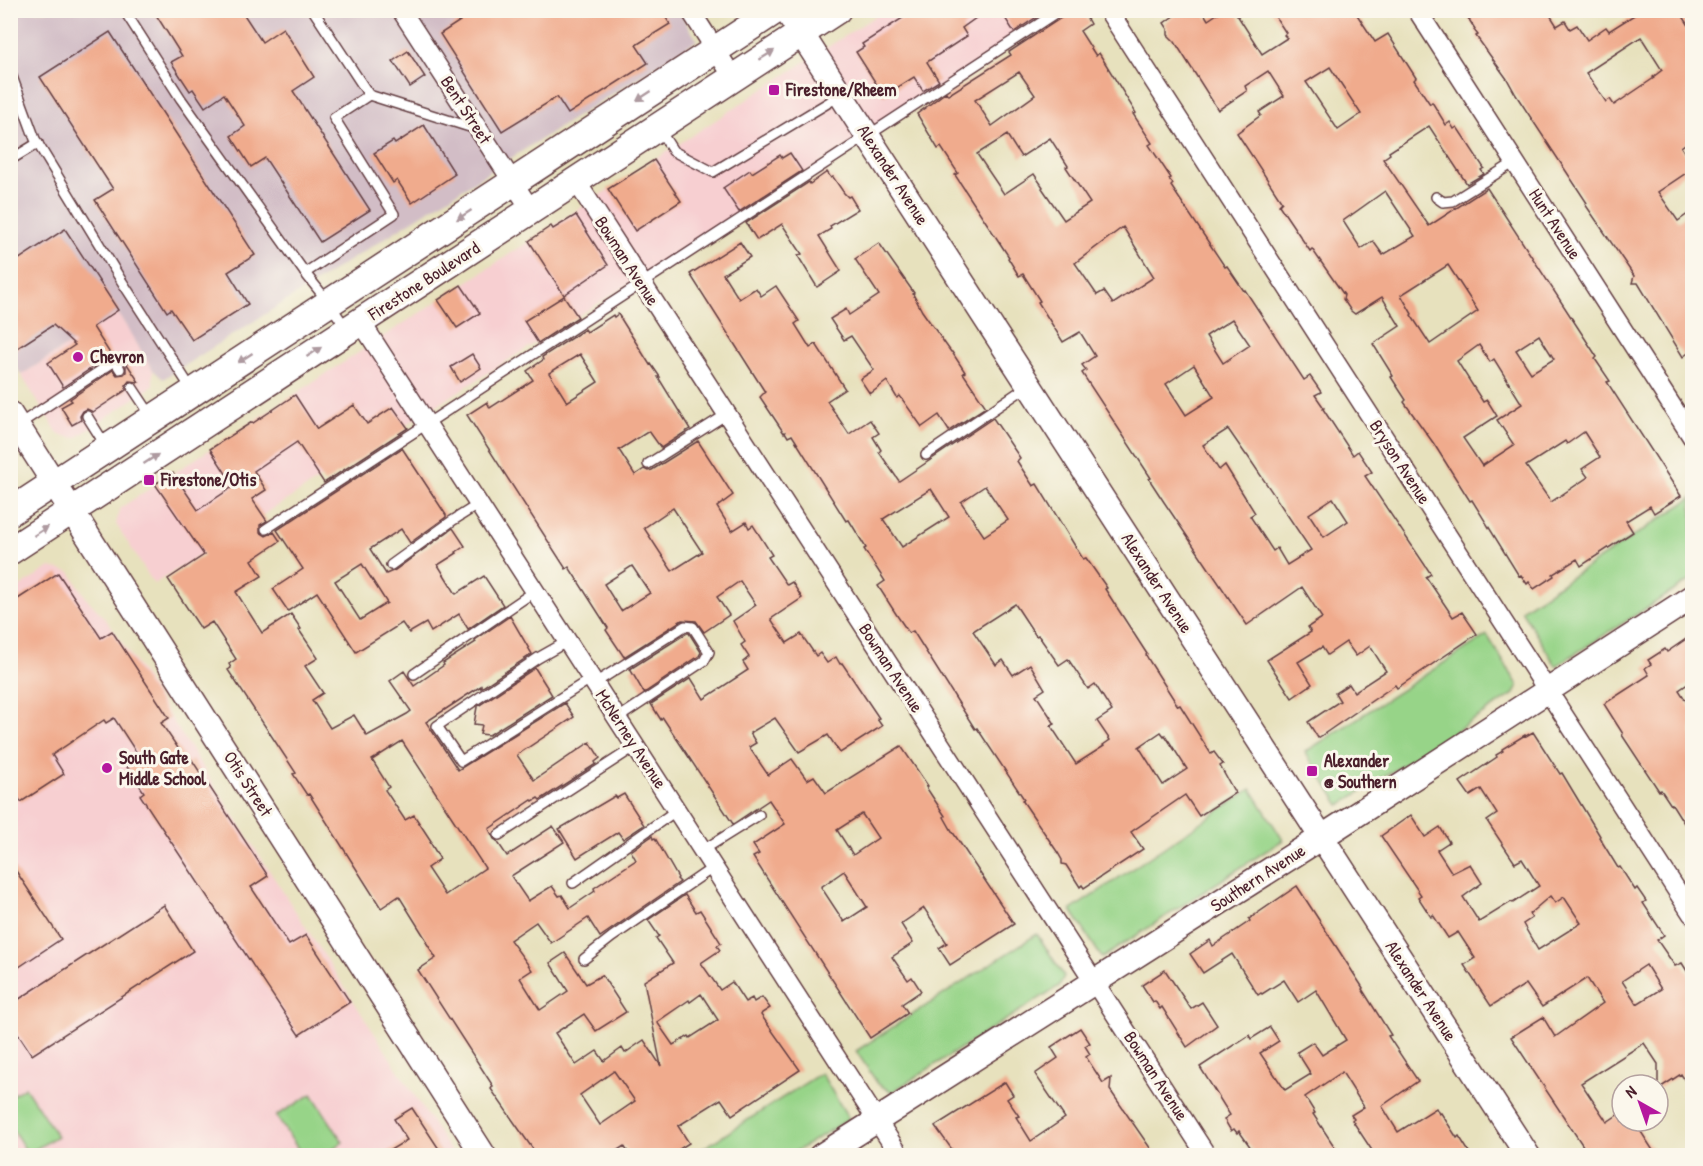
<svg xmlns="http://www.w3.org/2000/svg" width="1703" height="1166" font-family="'Patrick Hand',sans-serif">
  <rect width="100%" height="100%" fill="#fbf7ec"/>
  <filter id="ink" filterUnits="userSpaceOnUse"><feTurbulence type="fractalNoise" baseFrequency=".0167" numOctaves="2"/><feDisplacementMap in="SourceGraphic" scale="12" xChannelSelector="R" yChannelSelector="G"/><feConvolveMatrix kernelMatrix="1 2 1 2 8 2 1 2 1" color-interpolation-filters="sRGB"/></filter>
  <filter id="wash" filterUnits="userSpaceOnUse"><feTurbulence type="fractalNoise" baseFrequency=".008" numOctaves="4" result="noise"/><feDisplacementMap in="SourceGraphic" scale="24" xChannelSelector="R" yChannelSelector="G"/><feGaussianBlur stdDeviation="1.35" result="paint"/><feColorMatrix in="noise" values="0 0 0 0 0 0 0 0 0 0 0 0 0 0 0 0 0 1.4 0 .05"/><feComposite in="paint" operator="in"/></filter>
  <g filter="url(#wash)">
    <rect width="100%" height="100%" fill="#e7e1bd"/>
    <g fill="#f7cfd1">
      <polygon points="883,11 1061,11 154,584 116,524 120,508"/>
      <polygon points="118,313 153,370 153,386 76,438 59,435 21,375"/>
      <polygon points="50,567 70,572 87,599 103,616 114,630 453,1155 11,1156 11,593"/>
    </g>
    <polygon fill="#d2bdc6" points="678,10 697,40 163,379 153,370 118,313 21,375 11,358 11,11"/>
    <g fill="#97d488" stroke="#707a5a" stroke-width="1.5">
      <polygon points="1692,498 1692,579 1556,666 1521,610"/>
      <polygon points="1487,635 1518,685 1514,694 1340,805 1305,752"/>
      <polygon points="1251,789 1283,840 1102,958 1071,910"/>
      <polygon points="1037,934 1064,976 1059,986 892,1092 878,1084 856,1051"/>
      <polygon points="821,1073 849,1119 790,1155 693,1155"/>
      <polygon points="25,1087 57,1136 28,1154 11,1127 11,1096"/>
      <polygon points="312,1094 343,1142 323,1155 302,1155 276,1116"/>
    </g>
    <g id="blocks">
      <g fill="#f0ab8d" fill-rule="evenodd">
        <polygon points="153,10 241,10 262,42 283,28 314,77 293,91 370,210 320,242 265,158 251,167 231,136 245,126 224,94 205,107 193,89 190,91 171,62 182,56"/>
        <polygon points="453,10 661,10 670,24 636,45 648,63 568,114 557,97 502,131 440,34 460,21"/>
        <polygon points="915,10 987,10 962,28 967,36 927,62 939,81 923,91 914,77 884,96 856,52 864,47 862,44"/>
        <polygon points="1000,10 1047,10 1014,32"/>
        <path d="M1067,10H1082L1090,24L1080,31L1096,56L1099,53L1136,113L1133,114L1152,143L1149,145L1171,178L1169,179L1173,184L1171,186L1225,267L1227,266L1244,291L1245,290L1304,380L1310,376L1321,392L1315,395L1324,408L1323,409L1353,455L1358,451L1372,472L1365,476L1431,574L1426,577L1453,617L1462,612L1477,634L1397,688L1395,685L1318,738L1308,722L1340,701L1335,693L1349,684L1354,692L1386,671L1370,646L1356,656L1346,642L1327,655L1322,647L1298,662L1312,684L1292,698L1267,660L1311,632L1308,627L1322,618L1302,587L1247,625L1164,502L1149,479L1151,478L1082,373L1086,370L1082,365L1095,356L1080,332L1063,342L1038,302L1040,301L1023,274L1019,276L1008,258L1009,257L955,175L958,173L941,147L938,149L917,114L946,92L948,95L1011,55L1009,52L1064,16ZM1019,72L1035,95L992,126L975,100ZM1007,135L1021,157L1050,138L1068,166L1066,167L1090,203L1064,220L1042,188L1043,187L1034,174L1004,194L977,154ZM1123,227L1154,277L1113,304L1104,291L1097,295L1075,263ZM1232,319L1250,345L1223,363L1206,336ZM1194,365L1214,397L1186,415L1166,384ZM1228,429L1246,455H1247L1311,550L1287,565L1277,548L1273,551L1250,516L1255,513L1225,465L1219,470L1203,445ZM1333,498L1348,521L1324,537L1309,514Z"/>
        <path d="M1182,10H1202L1208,20L1223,10H1234L1262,54L1287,38L1284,35L1286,33L1271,10H1354L1375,42L1388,34L1416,78L1414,80L1430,104L1432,102L1446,125L1450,122L1454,129L1457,127L1484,168L1481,170L1484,174L1467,184L1429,126L1389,152L1390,154L1383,159L1429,226L1487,188L1597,357L1595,359L1610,381L1607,382L1681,496L1654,513L1650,506L1626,521L1633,532L1581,566L1577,559L1553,574L1554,576L1534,589L1529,582L1527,584L1521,575L1519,576L1472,500L1470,501L1434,444L1404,402L1406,400L1391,377L1393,376L1373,344L1400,326L1382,297L1355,314L1351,311L1343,299L1344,295L1312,249L1310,251L1279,205L1282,202L1237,133L1261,115L1259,112L1284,96L1268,71L1245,86L1247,91L1218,110L1175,42L1168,35V29L1164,23ZM1330,67L1361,114L1338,130L1306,82ZM1385,191L1415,236L1383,255L1373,241L1361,249L1343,221ZM1448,265L1478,311L1430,344L1411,315L1412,314L1401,295ZM1539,335L1554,359L1531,373L1516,350ZM1479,345L1490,362L1494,359L1522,404L1497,420L1514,445L1482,466L1463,438L1497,416L1487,400L1483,402L1457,361ZM1584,432L1600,457L1582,469L1588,477L1551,502L1526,466L1565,441L1567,444Z"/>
        <path d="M1463,10H1547L1557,26L1565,21L1570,29L1577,25L1587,40L1606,27L1609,31L1642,10H1679L1692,30V139L1681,147L1692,164V169L1658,192L1678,221L1692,211V350L1683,357L1638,283H1632L1634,276L1632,273L1585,204L1587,203L1516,95L1507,79L1476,36L1478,35L1474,30L1475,29ZM1641,37L1662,70L1653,77L1654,78L1614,105L1610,99L1606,102L1586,73Z"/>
        <polygon points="110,32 255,255 228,272 248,304 192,340 171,309 167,312 95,200 113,189 40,77"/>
        <polygon points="408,51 425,77 410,87 393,61"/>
        <polygon points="424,125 455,174 412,203 397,180 393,183 374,153 393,141 395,144"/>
        <polygon points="790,153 802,171 739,212 723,188 750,170 752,173 780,155 782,158"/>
        <polygon points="654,160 681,201 635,231 608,189"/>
        <polygon points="827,172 831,178 833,177 844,193 848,197 850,196 858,209 830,226 831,229 819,236 841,271 817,287 798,256 802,254 782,224 757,240 746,223 809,182 810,184"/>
        <polygon points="576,215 608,265 564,295 529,241 551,226 553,229"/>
        <polygon points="65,229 118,310 93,327 111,355 63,387 48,363 75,345 53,325 16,349 10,341 10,265"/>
        <path d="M740,242L750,257L723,274L739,299L756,288L761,296L776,286L799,321L795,324L810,348L816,344L845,389L827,401L849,434L870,420L879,433L873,437L881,450L879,452L899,481L993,418L1020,458L1017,461L1033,486L1037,484L1083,559L1086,558L1107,588L1105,589L1147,654L1146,655L1150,662L1178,706L1180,705L1211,754L1214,752L1223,764L1220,766L1235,793L1199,816L1185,795L1131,832L1143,849L1084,888L1082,885L1080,887L1066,865L1062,864V860L1058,853L1022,800L1024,799L977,728L975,729L913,631L909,633L898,617L878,586L885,581L864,549L866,548L849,520L846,521L792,435L788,437L785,432L784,433L760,397L765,392L690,274ZM985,486L1008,520L984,536L961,502ZM931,489L949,517L902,547L883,519ZM1015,604L1036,636L1038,635L1059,665L1068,659L1088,689L1095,684L1112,711L1097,721L1110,740L1103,745L1104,746L1076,764L1051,726L1055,724L1036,695L1045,689L1030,664L1013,675L1003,660L996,665L973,631ZM1161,732L1164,736L1165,735L1187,769L1163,785L1139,747Z"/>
        <polygon points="879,243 914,293 913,294 922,311 951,352 952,352 965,372 963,373 986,407 949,431 939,415 922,427 900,396 897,398 887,381 870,394 860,379 874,370 851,336 844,340 830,319 846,309 849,315 879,295 855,259"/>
        <polygon points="461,285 480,313 457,328 438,300"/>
        <polygon points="564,296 578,317 538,343 524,321"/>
        <path d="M618,314L650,365L651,364L660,377H658L690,429L661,448L649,431L619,450L635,475L644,469L648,471L652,470L698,441L733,495L717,507L732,531L746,522L749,528L753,525L772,555L768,557L787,585L792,582L802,598L771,619L787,643L801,634L816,656L820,653L827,663L836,657L840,664L842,663L879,718L877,719L882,726L840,753L828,735L799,752L775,718L750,733L756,743L749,747L768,775L792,759L807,780L814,776L826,793L901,746L928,786L926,787L945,816L944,817L952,831L1014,924L950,965L939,948L947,943L924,908L901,924L913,943L892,957L908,980L912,977L921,991L902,1004L908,1013L870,1038L753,857L759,854L753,845L785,824L769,800L733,824L663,718L661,720L651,704L691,678L704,699L748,670L743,662L749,657L741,645L745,642L733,621L756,605L740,581L717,597L729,615L704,632L696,621L682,620L624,657L606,630L608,628L569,567L566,569L467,415L487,402L490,408L533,380L527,371L543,360L542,357L585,329L587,332L613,315L614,317ZM580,354L598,382L567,402L549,373ZM673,508L702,552L672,571L644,528ZM632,566L650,593L621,611L604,584ZM862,814L878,838L853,855L837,830ZM844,871L867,907L844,922L821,887Z"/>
        <polygon points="472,354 481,368 460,382 451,367"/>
        <polygon points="127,364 139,382 129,381 126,385 126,390 93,412 87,409 83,411 80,416 81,420 72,425 61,407 72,401 70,399 113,370 117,375 124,374 126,372 126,365"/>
        <path d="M295,395L317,429L354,405L367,424L393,407L408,428L324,483L297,442L254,471L266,490L252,499L267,521L260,525V532L266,536L274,532L280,541L252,560L262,576L236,592L262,633L291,614L301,629L299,630L318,658L305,666L323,693L312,700L330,728L354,715L367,736L407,714L411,711L390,681L404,671L414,686L444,665L443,663L476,642L475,640L510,616L532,654L481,688V686L426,722L458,770L565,703L574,717L517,755L534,780L590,742L600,758L595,762L596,764L540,800L538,798L533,801L532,800L489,829L494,839L497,841L507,856L553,826L564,842L511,876L528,901L552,886L559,896L562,895L570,908L595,891L594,888L636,860L631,851L652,836L653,839L655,838L678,878L677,879L680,882L600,937L588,918L551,943L536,922L510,940L532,970L520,978L540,1010L568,991L550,963L565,953L586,984L602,975L626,1012L596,1031L584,1014L555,1033L576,1065L597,1051L604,1061L622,1048L625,1053L644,1040L661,1066L644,981L673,963L656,938L659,936L648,920L685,895L696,912L700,910L721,943L717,946L720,950L701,963L720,990L732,982L745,1002L752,998L754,1002L762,997L770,1008L762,1013L761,1015L800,1070L732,1115L721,1099L678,1126L689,1143L670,1155H630L624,1146L610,1155H537L491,1089L493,1086L418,970L436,958L426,942L427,941L399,896L381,908L309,794L307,795L293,774L296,773L228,670L231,668L229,664L236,659L212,622L201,629L168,579L204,555L155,484L173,473L198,510L234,486L210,449L252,422L253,423ZM402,741L485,868L445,895L427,868L440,859L430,842L431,841L414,815L405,820L385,790L389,787L372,760ZM701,994L718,1020L690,1038L689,1036L673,1045L657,1022L689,1000L690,1002ZM614,1071L635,1101L600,1125L580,1095Z"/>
        <path d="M402,448L446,515V517L410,543L401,529L370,549L386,574L395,570L453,528L465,546L456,552L457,553L438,565L456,594L484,576L503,605L468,629L459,614L431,632L426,623L409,633L402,623L356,652L317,592L288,611L273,589L303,569L277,530ZM362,564L387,603L360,620L335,581Z"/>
        <polygon points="58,573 101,638 112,631 169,718 161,723 188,763 192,760 268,876 251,887 289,945 306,935 350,1002 299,1035 140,795 144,792 127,767 140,758 114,718 106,723 104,720 52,755 64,774 21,802 10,786 10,604"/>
        <polygon points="687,633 689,633 701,652 699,656 644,693 630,669"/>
        <polygon points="1692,635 1692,681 1679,690 1692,710 1692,836 1672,804 1671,805 1661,790 1659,791 1622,735 1623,734 1604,704 1649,675 1645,668 1651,664 1648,660 1665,649 1667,652"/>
        <polygon points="535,668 552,695 489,735 480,734 482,725 474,724 477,707"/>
        <path d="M1533,732L1560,774L1562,773L1574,793L1600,836L1599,837L1618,868L1620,867L1635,890L1637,888L1646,901L1643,903L1664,935L1657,940L1675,966L1682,963L1692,979V1092L1681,1074L1658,1089V1064L1644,1043L1581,1083L1607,1122L1622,1112V1121H1634L1656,1155H1589L1511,1037L1543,1017L1555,1037L1603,1003L1587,978L1542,1007L1526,984L1491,1006L1464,965L1475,958L1458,932L1448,938L1433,915L1431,917L1418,897L1421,895L1381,836L1411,815L1425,837L1440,827L1449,842L1437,850L1452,873L1470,864L1482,883L1463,897L1479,922L1511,902L1513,903L1539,886L1522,859L1515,863L1487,821L1497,814L1481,789L1470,796L1460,782L1497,757L1496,755L1503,751L1502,749L1525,735L1526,736ZM1550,896L1555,903L1564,897L1581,923L1538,950L1523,924L1532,918L1529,914ZM1646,965L1661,989L1637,1004L1622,981Z"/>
        <polygon points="624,794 644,825 623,839 618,832 577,858 559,829 615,796 617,798"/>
        <polygon points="10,862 61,939 16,969 10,960"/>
        <polygon points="1297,886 1363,988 1362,989 1391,1035 1388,1036 1418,1081 1382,1106 1398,1132 1436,1108 1439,1114 1441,1113 1457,1138 1459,1136 1471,1155 1375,1155 1352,1120 1354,1119 1351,1115 1364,1107 1342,1072 1305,1097 1315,1113 1313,1114 1340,1155 1256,1155 1239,1131 1237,1133 1234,1129 1231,1131 1224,1119 1230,1115 1200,1067 1249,1035 1251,1039 1270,1027 1279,1041 1260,1053 1285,1090 1311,1074 1297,1052 1313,1042 1322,1055 1346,1040 1316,990 1298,1002 1284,980 1262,994 1261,993 1258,995 1232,954 1203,973 1190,954 1210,940 1213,946 1250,921 1249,919"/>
        <polygon points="164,905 193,951 32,1055 10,1022 10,1005"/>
        <polygon points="1165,970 1191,1009 1202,1002 1217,1025 1187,1047 1162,1007 1160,1009 1155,1001 1153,1002 1142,985"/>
        <polygon points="1080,1028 1090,1043 1085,1046 1090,1054 1086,1057 1103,1083 1111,1078 1110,1090 1155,1155 956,1155 935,1126 1005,1082 1013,1095 1007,1099 1019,1116 1016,1117 1031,1141 1065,1118 1035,1074 1058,1058 1051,1047"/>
        <polygon points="412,1108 443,1155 382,1155 407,1140 394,1119"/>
      </g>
    </g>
  </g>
  <g filter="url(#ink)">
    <use href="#blocks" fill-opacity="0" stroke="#623c41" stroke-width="1.5"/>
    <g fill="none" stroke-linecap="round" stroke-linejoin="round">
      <g stroke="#623c41" stroke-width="12">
        <g id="lane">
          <polyline points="124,10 181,99 305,273 329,303 346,328"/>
          <polyline points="313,10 369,95 476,129"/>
          <polyline points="10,71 35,139 121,280 192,390"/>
          <polyline points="659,129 673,151 713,172 841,95"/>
          <polyline points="10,160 38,143"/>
          <polyline points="1436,197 1443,202 1453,201 1515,162"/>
          <polyline points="305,273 394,214 334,118 369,95"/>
          <polyline points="132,387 152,417"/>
          <polyline points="87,416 106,446"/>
          <polyline points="18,425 115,361 120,369"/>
          <polyline points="926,455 1028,386"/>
          <polyline points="648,464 727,414"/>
          <polyline points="266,529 1060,10"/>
          <polyline points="391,565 452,521 479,504"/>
          <polyline points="568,641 538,658 437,726 461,761 592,678"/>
          <polyline points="414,674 535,591"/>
          <polyline points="595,683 685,626 693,627 709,652 704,661 618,718"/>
          <polyline points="499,835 636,746"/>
          <polyline points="703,850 759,815"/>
          <polyline points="573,883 677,810"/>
          <polyline points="584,959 612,937 714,867"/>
        </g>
      </g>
      <g stroke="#623c41" stroke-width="21">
        <g id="street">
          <polyline points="401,10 531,210"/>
          <polyline points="690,10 733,77"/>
          <polyline points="1108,10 1692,914"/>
          <polyline points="1417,10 1692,437"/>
          <polyline points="576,181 1207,1156"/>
          <polyline points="361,322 900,1156"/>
        </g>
      </g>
      <g stroke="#623c41" stroke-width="27">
        <g id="secondary">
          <polyline points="786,10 1528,1156"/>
          <polyline points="10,414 484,1156"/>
          <polyline points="821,1156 1322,837 1692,597"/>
        </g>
      </g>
      <g stroke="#623c41" stroke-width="30">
        <g id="primary">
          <polyline points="10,512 776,10"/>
          <polyline points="10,551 837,10"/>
        </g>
      </g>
      <use href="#lane" stroke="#fff" stroke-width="9"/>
      <use href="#street" stroke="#fff" stroke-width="18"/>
      <use href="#secondary" stroke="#fff" stroke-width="24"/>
      <use href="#primary" stroke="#fff" stroke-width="27"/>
    </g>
    <defs><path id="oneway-solid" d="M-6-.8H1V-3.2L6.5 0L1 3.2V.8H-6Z" transform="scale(1.5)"/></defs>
    <g fill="#ae9aa0">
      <use href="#oneway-solid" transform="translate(767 55) rotate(-32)"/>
      <use href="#oneway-solid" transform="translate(644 96) rotate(147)"/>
      <use href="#oneway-solid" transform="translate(464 215) rotate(147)"/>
      <use href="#oneway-solid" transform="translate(314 352) rotate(-33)"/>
      <use href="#oneway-solid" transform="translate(245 358) rotate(147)"/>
      <use href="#oneway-solid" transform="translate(151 459) rotate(-33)"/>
      <use href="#oneway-solid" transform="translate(41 531) rotate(-33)"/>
    </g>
  </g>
  <g fill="#b5179e" stroke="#fbf7ec" stroke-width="2">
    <rect x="768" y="84" width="12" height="12" rx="3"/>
    <circle cx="78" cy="357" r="6"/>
    <rect x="143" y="474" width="12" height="12" rx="3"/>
    <circle cx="107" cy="768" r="6"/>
    <rect x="1306" y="765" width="12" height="12" rx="3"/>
  </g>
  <g text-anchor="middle" stroke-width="6" stroke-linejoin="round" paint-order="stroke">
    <g font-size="18" font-weight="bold" fill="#4a1f2b" stroke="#fbf7ec" text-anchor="start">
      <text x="786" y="96">Firestone/Rheem</text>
      <text x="90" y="363">Chevron</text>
      <text x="161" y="486">Firestone/Otis</text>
      <text x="119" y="764">South Gate<tspan x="119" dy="21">Middle School</tspan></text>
      <text x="1324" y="767">Alexander<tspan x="1324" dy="21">@ Southern</tspan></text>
    </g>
    <g font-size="18" fill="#4a1f2b" stroke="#fbf7ec">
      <text transform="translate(466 110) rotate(57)" y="6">Bent Street</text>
      <text transform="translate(893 175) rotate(57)" y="6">Alexander Avenue</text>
      <text transform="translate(1555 224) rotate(57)" y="6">Hunt Avenue</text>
      <text transform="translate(627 261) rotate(57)" y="6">Bowman Avenue</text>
      <text transform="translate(424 281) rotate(-33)" y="6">Firestone Boulevard</text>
      <text transform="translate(1400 462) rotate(57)" y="6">Bryson Avenue</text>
      <text transform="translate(1157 583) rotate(57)" y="6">Alexander Avenue</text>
      <text transform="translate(891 668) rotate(57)" y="6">Bowman Avenue</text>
      <text transform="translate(631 739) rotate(57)" y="6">McNerney Avenue</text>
      <text transform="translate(248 784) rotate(57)" y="6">Otis Street</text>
      <text transform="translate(1258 878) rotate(-33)" y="6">Southern Avenue</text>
      <text transform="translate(1421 991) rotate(57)" y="6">Alexander Avenue</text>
      <text transform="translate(1156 1076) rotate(57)" y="6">Bowman Avenue</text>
    </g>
  </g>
  <rect width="1703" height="1166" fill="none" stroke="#fbf7ec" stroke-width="36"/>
  <g transform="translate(1640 1103) rotate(320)"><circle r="28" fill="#fbf7ec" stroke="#b4a19f" stroke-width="1.5"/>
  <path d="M0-4.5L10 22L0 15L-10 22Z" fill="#b5179e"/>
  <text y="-9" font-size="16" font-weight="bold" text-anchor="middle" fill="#4a1f2b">N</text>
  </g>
</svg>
